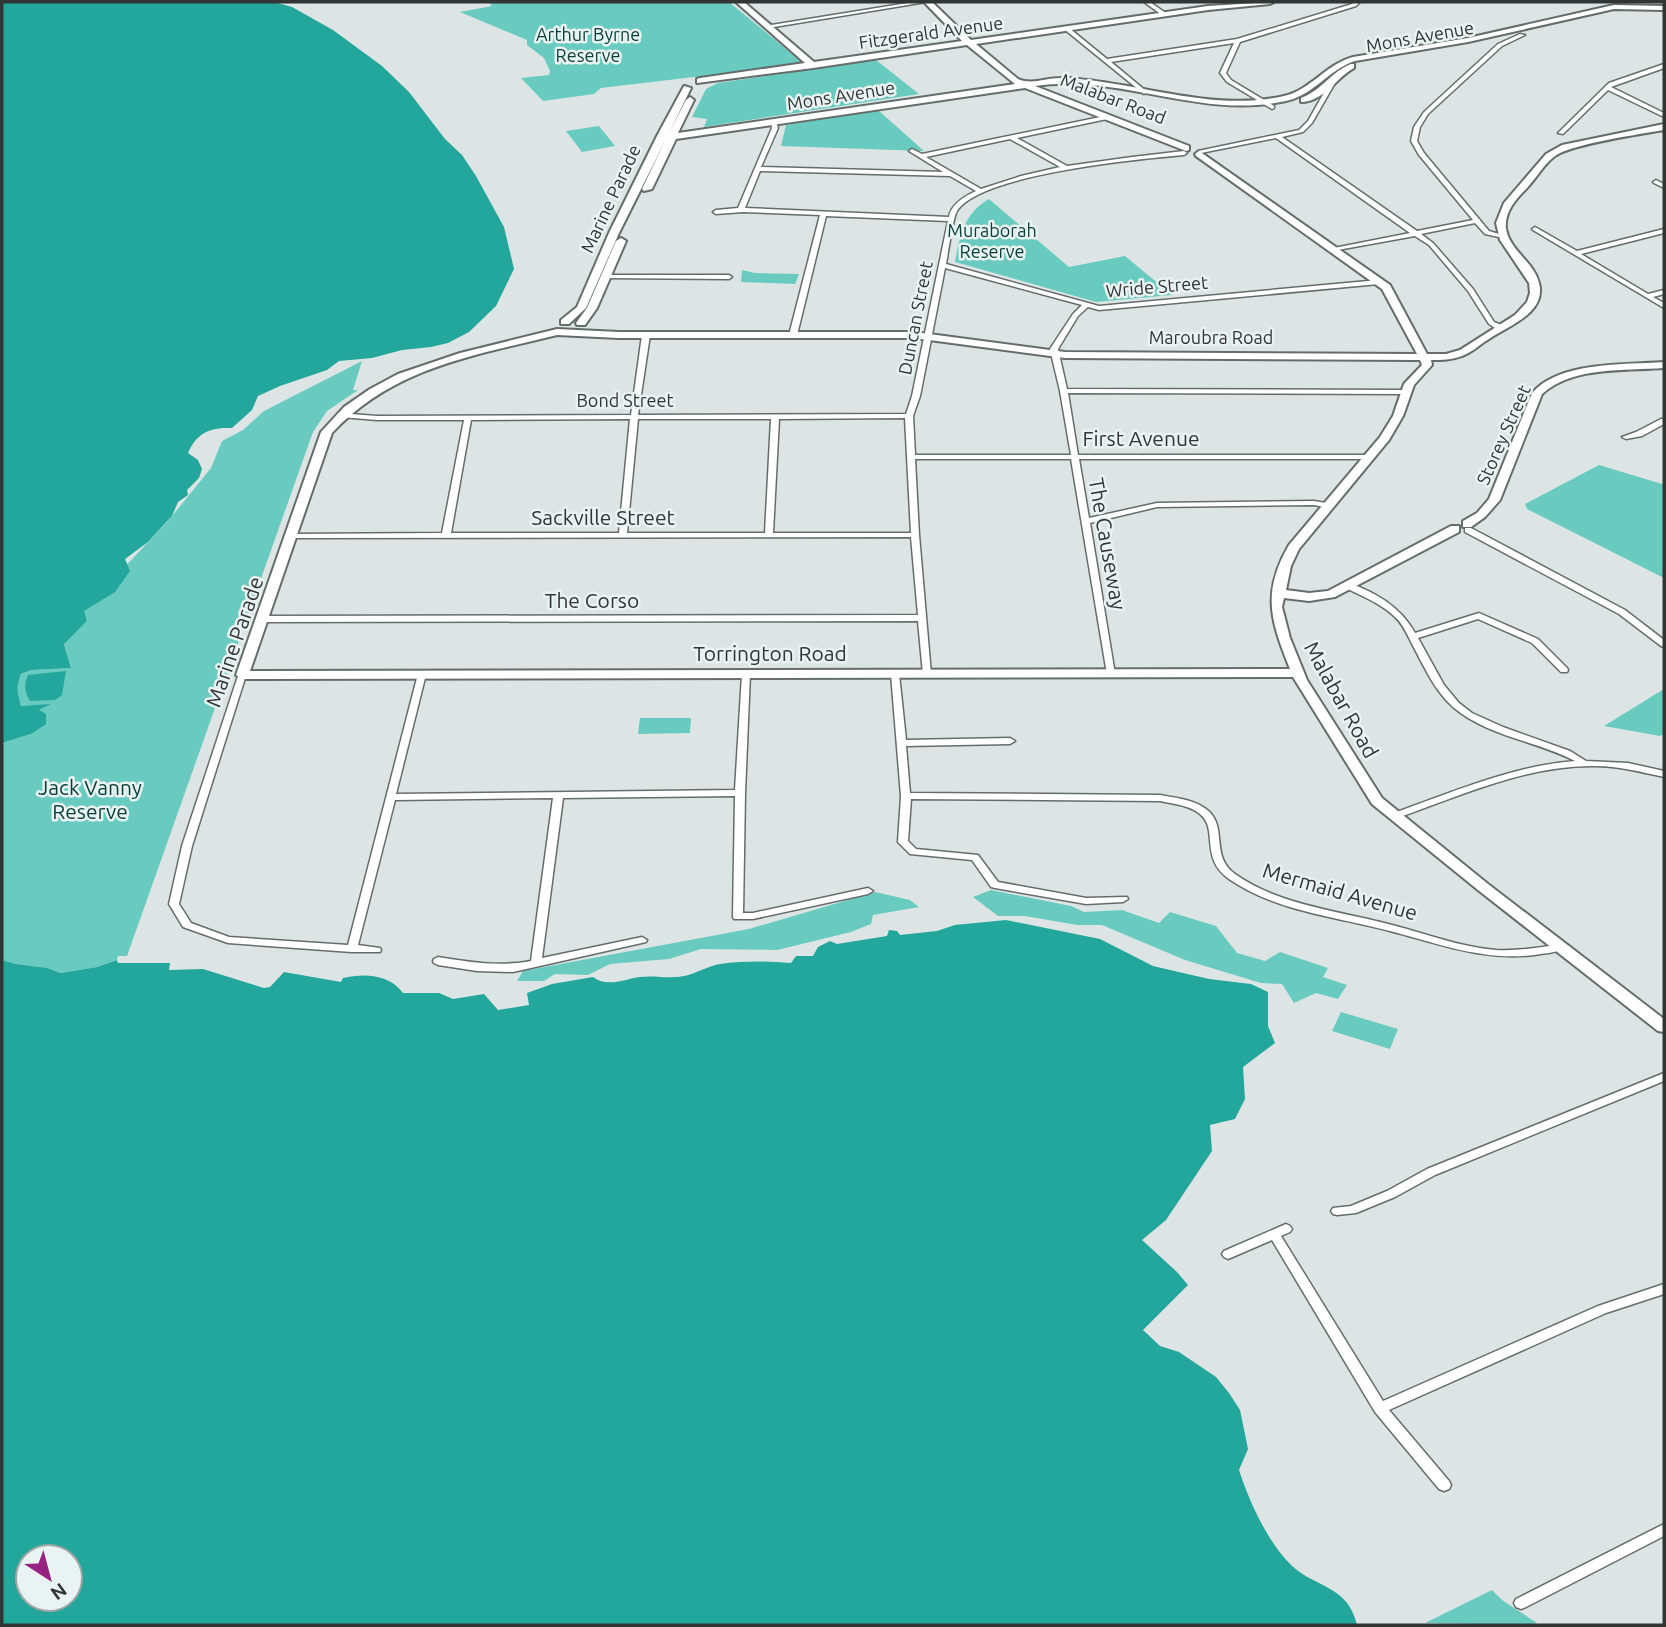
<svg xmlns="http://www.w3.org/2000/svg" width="1666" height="1627" font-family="Ubuntu,sans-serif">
  <rect width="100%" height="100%" fill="#dce5e4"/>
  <g fill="#69cbc0">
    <polygon points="494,2 729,2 803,63 703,79 694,77 601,88 594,94 543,101 521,78 549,75 550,71 544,58 527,45 527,40 460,12 492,6 490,4"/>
    <polygon points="876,60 919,94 704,127 707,119 692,117 706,89 718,83"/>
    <polygon points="878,110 924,151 781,146 786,125"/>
    <polygon points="599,126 615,146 582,152 566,131"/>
    <path d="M989,199L1069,267L1125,256L1172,295L1096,302L955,262C960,236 964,213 989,199Z"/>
    <polygon points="742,270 755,273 799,274 795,284 741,282"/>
    <polygon points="362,361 353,390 358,390 327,411 313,432 127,956 118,956 117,960 97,967 60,973 48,968 16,964 2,960 2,743 31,734 39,710 48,705 21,707 16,688 21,674 31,670 71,668 64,643 87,621 83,611 168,521 211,468 222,441 243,430 264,411"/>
    <polygon points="1599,465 1662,484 1664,481 1664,578 1527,509 1525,504"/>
    <polygon points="1664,689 1664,734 1660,736 1604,726"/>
    <polygon points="640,718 691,718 690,733 638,734"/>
    <polygon points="991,890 1071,906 1084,912 1122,910 1159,923 1170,912 1216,926 1237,953 1265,961 1280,952 1328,968 1323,977 1347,985 1338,999 1316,993 1294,1003 1282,984 1261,983 1185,960 1102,925 1077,925 1025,916 998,916 973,897"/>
    <polygon points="875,892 910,900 919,907 873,915 871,924 851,932 777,950 701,949 669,959 610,964 588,975 555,974 544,981 517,981 523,971 749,929"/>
    <polygon points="1341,1012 1398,1029 1390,1049 1332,1031"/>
    <polygon points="1492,1590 1502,1600 1537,1623 1531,1625 1425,1623"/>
  </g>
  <g fill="#23a79c" fill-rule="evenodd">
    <path d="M2,2H274L292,7L333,30L382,66L409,92L445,139L462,155L476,176L504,227L514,269L496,306L469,332L448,343L431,347L402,350L372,358L339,361L327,370L280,386L258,396L252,410L232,428C211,427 197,432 188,453L198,460L202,469L199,478L187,490L188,495L178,502L172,516L148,542L125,559L130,571L115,592L84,611L87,621L64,644L71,668L31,670L21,674C15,691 18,692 21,706L51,704L39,710L46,714V724L31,734L2,743Z"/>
    <path d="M66,671L62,695L55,700L30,701C25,692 23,686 28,675Z"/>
    <path d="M1006,920L1100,939L1153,966L1209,979L1251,984L1268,992V1026L1275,1043L1243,1067L1245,1099L1235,1119L1210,1125L1212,1151L1166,1220L1142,1240L1177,1272L1188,1285L1143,1330L1160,1346L1179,1352L1216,1377L1229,1393L1240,1410L1248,1449L1239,1470C1249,1501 1267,1541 1291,1565C1315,1588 1348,1585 1357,1625H2V960L16,964L48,968L60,973L97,967L117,960L118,963H170L169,970L203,969L264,988L270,987L284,972L341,982L343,978C365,973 389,974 403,993H439L453,999L484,994L498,1010L529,1005L527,993L552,984L593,977C607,988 625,979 640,977C655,975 669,979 684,976C696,974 707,966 720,964C744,961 767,961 791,963L796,956H813L818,947L830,941L837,944L887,936L889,930L897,931L900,935L937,931L955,925ZM28,1557H70V1599H28Z"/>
  </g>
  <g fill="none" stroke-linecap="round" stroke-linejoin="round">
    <g stroke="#656d6c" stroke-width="3">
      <g id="street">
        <polygon points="914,2 926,2 768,28 765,26"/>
        <polygon points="1144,2 1150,2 1167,14 1162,15"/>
        <polygon points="1354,2 1360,2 1356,6 1240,42 1226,73 1231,80 1274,106 1274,108 1272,109 1227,82 1220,73 1234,43 1111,62 1146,91 1147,92 1144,94 1064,29 1069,28 1107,59 1237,39 1352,4"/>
        <polygon points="1520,34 1525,35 1502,46 1428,114 1420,127 1417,141 1424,153 1489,231 1506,236 1503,238 1485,234 1475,223 1421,234 1433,243 1473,289 1494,322 1504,326 1504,330 1498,330 1489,324 1468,291 1429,245 1415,236 1332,251 1331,250 1334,248 1410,233 1276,138 1201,153 1198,151 1299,130 1308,121 1330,82 1334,82 1335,83 1312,123 1303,132 1282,137 1417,231 1473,220 1419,155 1411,141 1414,127 1424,112 1498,44"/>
        <polygon points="1664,64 1664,68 1611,87 1664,113 1664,117 1608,90 1563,134 1558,133 1609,83"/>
        <path d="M1105,116L1107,117V119L1017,138L1067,166L1132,157L1184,151L1187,153L1184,155C1139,159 980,174 957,211C953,217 948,254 946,264L1099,306L1379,280L1382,282L1379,284L1099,310L1088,307L1078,316L1058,349L1067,389L1405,390L1409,392L1405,394L1068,393L1078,455H1369L1373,457L1369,459H1079L1089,518L1157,503L1314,501L1332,504L1333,506L1329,508L1314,505L1157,507L1090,523L1115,674L1114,676H1108L1107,674L1071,459H915L919,535L931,674L927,677L923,674L918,621L263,622L259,619L263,616L918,615L911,537L291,538L287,536L291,534L442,533L464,420H377L341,417L337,415L338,413L377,416L631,415L642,335L646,333L650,335L638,415L906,414L912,396L948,221L826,216L797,335L796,337H790L789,335L820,215L743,212L716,214L713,212L716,210L738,208L772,128L771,123L776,122L778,128L761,167L943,172L909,151L912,149L922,154ZM1010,139L1060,167L1021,176L981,189L926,157ZM760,171L950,176L976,191C965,196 951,204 949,217L745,208ZM945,268L1082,305L1073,314L1050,349L1060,391L1071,455H915L913,416L920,396ZM905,418L911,533H773L779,419ZM630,419L619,533H451L471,420ZM638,419H771L765,533H627Z"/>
        <polygon points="1656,180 1664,184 1664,188 1654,183 1653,182"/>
        <polygon points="1535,227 1577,251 1664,229 1664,233 1581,254 1648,294 1664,290 1664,294 1653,297 1664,303 1664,308 1533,230 1532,229"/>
        <polygon points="606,275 729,275 732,277 729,279 604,278 603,277"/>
        <polygon points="1661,419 1664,419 1664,424 1642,436 1626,439 1622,437 1636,432"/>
        <polygon points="1465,528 1471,528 1625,610 1664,640 1664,647 1661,646 1619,614 1465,532"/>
        <path d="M1347,582C1376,593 1400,606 1415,633L1479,613L1538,639L1567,668L1568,670L1567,672H1561L1532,643L1478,619L1418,638L1444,685L1459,703L1472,713L1503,727L1570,751L1586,761L1628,763L1664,771V777C1641,772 1619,766 1595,766C1527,765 1460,796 1397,818H1391L1389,816L1391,814C1451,793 1511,766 1575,761C1536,741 1487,736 1453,707C1434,690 1424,666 1412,644C1407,634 1403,624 1395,617C1381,603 1361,596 1344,587L1343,585L1344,583Z"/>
        <path d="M422,671L426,674L396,794L735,790L742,674L743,672H749L750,674L745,793L743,913H753L868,888L873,891L868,894L753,919H734L733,917L735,796L563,798L542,958L642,937L647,940L646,942L513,972L477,971L438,965L434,963L433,961L434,959L438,957C469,962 500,967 531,961L553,798L395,800L358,945L380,948L381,950L380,952H352L228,943L183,927L169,904L182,846L239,673L242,672L246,675L192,846L179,904L191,923L229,937L348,945L418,674Z"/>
        <path d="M895,671L899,674L906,740L1010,738L1015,741L1010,744L906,746L910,793L1160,795C1175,798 1193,799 1206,809C1229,826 1209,855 1235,874C1280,906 1341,911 1392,925C1427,934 1460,947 1496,950C1518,951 1539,948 1560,944L1565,947C1559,952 1549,953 1541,954C1487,963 1440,944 1390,931C1337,917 1275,911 1229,879C1199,858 1219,829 1200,814C1189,805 1173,804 1160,801L911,799L908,841L916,849L978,855L998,882L1086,898L1127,897L1128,899L1123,902L1086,904L995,888L991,887L972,860L910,854L898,842L901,796L891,674Z"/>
        <polygon points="1664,1073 1664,1081 1435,1175 1395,1197 1356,1213 1337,1215 1333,1214 1331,1211 1333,1208 1351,1206 1387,1191 1427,1169"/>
        <polygon points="1286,1224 1290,1226 1292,1229 1290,1232 1281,1236 1383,1401 1598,1306 1664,1284 1664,1294 1606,1313 1389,1410 1449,1481 1451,1485 1449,1489 1444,1491 1439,1489 1375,1412 1272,1240 1228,1259 1224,1257 1222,1254 1224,1251"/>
        <polygon points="1664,1524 1664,1536 1526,1607 1521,1609 1516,1607 1514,1603 1516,1599"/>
      </g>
    </g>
    <g stroke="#656d6c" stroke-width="4">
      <g id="secondary">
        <path d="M736,2H744L814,62L962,41L924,2H932L971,40L1208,6L1274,2L1270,4L1208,10L976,44L1018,79C1032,85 1045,78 1060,78C1069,77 1078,79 1087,80C1152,87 1218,111 1284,96C1311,90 1326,64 1353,57L1468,38L1614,5L1664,6V10L1614,9L1468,42L1355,61C1328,70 1314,95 1286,101C1201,120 1119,73 1035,86L1189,146V150L1186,151L1025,88L676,139L652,189L644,191L642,189L666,139L619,233L586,308L569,324H561V320L577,307L609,233L657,136L684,86L691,88L669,133L686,100L690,97L694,100L678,133L1015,84L967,45L813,68L697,83V79L700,78L805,63Z"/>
        <path d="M1351,64H1354V68C1336,78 1323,102 1301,102V98C1321,91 1332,71 1351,64Z"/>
        <path d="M1664,124V130C1641,134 1571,144 1555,156C1544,164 1537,177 1527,188C1516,199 1504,212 1506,229C1510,251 1534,262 1539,283C1547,313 1508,326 1489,339C1480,344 1473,352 1462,356C1452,360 1442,360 1431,360L1432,365L1414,385L1403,416L1389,440L1299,549L1291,566L1286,590L1309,593L1328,591L1451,526H1459V532L1335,597L1309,601L1284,598L1282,607L1290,638L1307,680L1382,798L1488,884L1664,1019V1032L1658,1031L1478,890L1372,804L1293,677L242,679L236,675L321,432L344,407L370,389L398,374L460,353L557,329L619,332H914L1065,352L1417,354L1382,289L1196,156L1195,154L1199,151L1390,285L1427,354H1446L1460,350L1515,315L1527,302L1530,293L1529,283L1500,240L1496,223L1504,203L1546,154L1562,145ZM557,335L619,338H914L1065,358L1420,360L1422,365L1404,384L1393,416L1380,437L1289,545C1261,593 1271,621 1290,669L250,671L332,433C394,367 473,356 557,335Z"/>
        <polygon points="621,238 626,241 597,308 585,325 577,325 576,323 587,308 616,241"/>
        <path d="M1664,362V368C1625,371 1573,366 1542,394L1500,500L1485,517L1471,527H1463V521L1477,513L1489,499L1532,393C1560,361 1624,365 1664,362Z"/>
      </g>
    </g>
    <use href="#street" fill="#fff" fill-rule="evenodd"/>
    <use href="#secondary" fill="#fff" fill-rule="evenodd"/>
  </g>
  <g text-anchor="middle" stroke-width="5" stroke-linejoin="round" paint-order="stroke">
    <g font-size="18" fill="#313534" stroke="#e9f3f1">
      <text transform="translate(931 33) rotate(-8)" y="6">Fitzgerald Avenue</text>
      <text transform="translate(1420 37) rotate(-10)" y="6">Mons Avenue</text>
      <text transform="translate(841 96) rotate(-9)" y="6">Mons Avenue</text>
      <text transform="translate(1113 99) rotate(21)" y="6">Malabar Road</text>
      <text transform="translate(611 199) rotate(-65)" y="6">Marine Parade</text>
      <text transform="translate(1157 287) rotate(-5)" y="6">Wride Street</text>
      <text transform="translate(916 318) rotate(-79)" y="6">Duncan Street</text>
      <text x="1211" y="344">Maroubra Road</text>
      <text x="625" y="407">Bond Street</text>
      <text transform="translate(1504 435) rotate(-66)" y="6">Storey Street</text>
    </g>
    <g font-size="18" fill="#063f3a" stroke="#e9f3f1">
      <text x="588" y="41">Arthur Byrne<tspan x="588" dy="21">Reserve</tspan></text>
      <text x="992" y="237">Muraborah<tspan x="992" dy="21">Reserve</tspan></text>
    </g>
    <g font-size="21" fill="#313534" stroke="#e9f3f1">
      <text x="1141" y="446">First Avenue</text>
      <text x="603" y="525">Sackville Street</text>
      <text transform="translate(1107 544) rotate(80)" y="7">The Causeway</text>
      <text x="592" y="608">The Corso</text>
      <text transform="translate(235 642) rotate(-71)" y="7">Marine Parade</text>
      <text x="770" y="661">Torrington Road</text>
      <text transform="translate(1341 700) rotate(61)" y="7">Malabar Road</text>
      <text transform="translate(1340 892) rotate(16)" y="7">Mermaid Avenue</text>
    </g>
    <g font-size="21" fill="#063f3a" stroke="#e9f3f1">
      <text x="90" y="795">Jack Vanny<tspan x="90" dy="24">Reserve</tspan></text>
    </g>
  </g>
  <rect width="1666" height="1627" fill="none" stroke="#313534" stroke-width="7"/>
  <g transform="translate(49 1578) rotate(144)"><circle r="33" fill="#e9f3f1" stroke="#9fa7a5" stroke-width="2"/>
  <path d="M0-5L12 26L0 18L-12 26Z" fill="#962382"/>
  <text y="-10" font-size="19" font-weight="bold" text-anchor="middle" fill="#313534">N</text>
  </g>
</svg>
